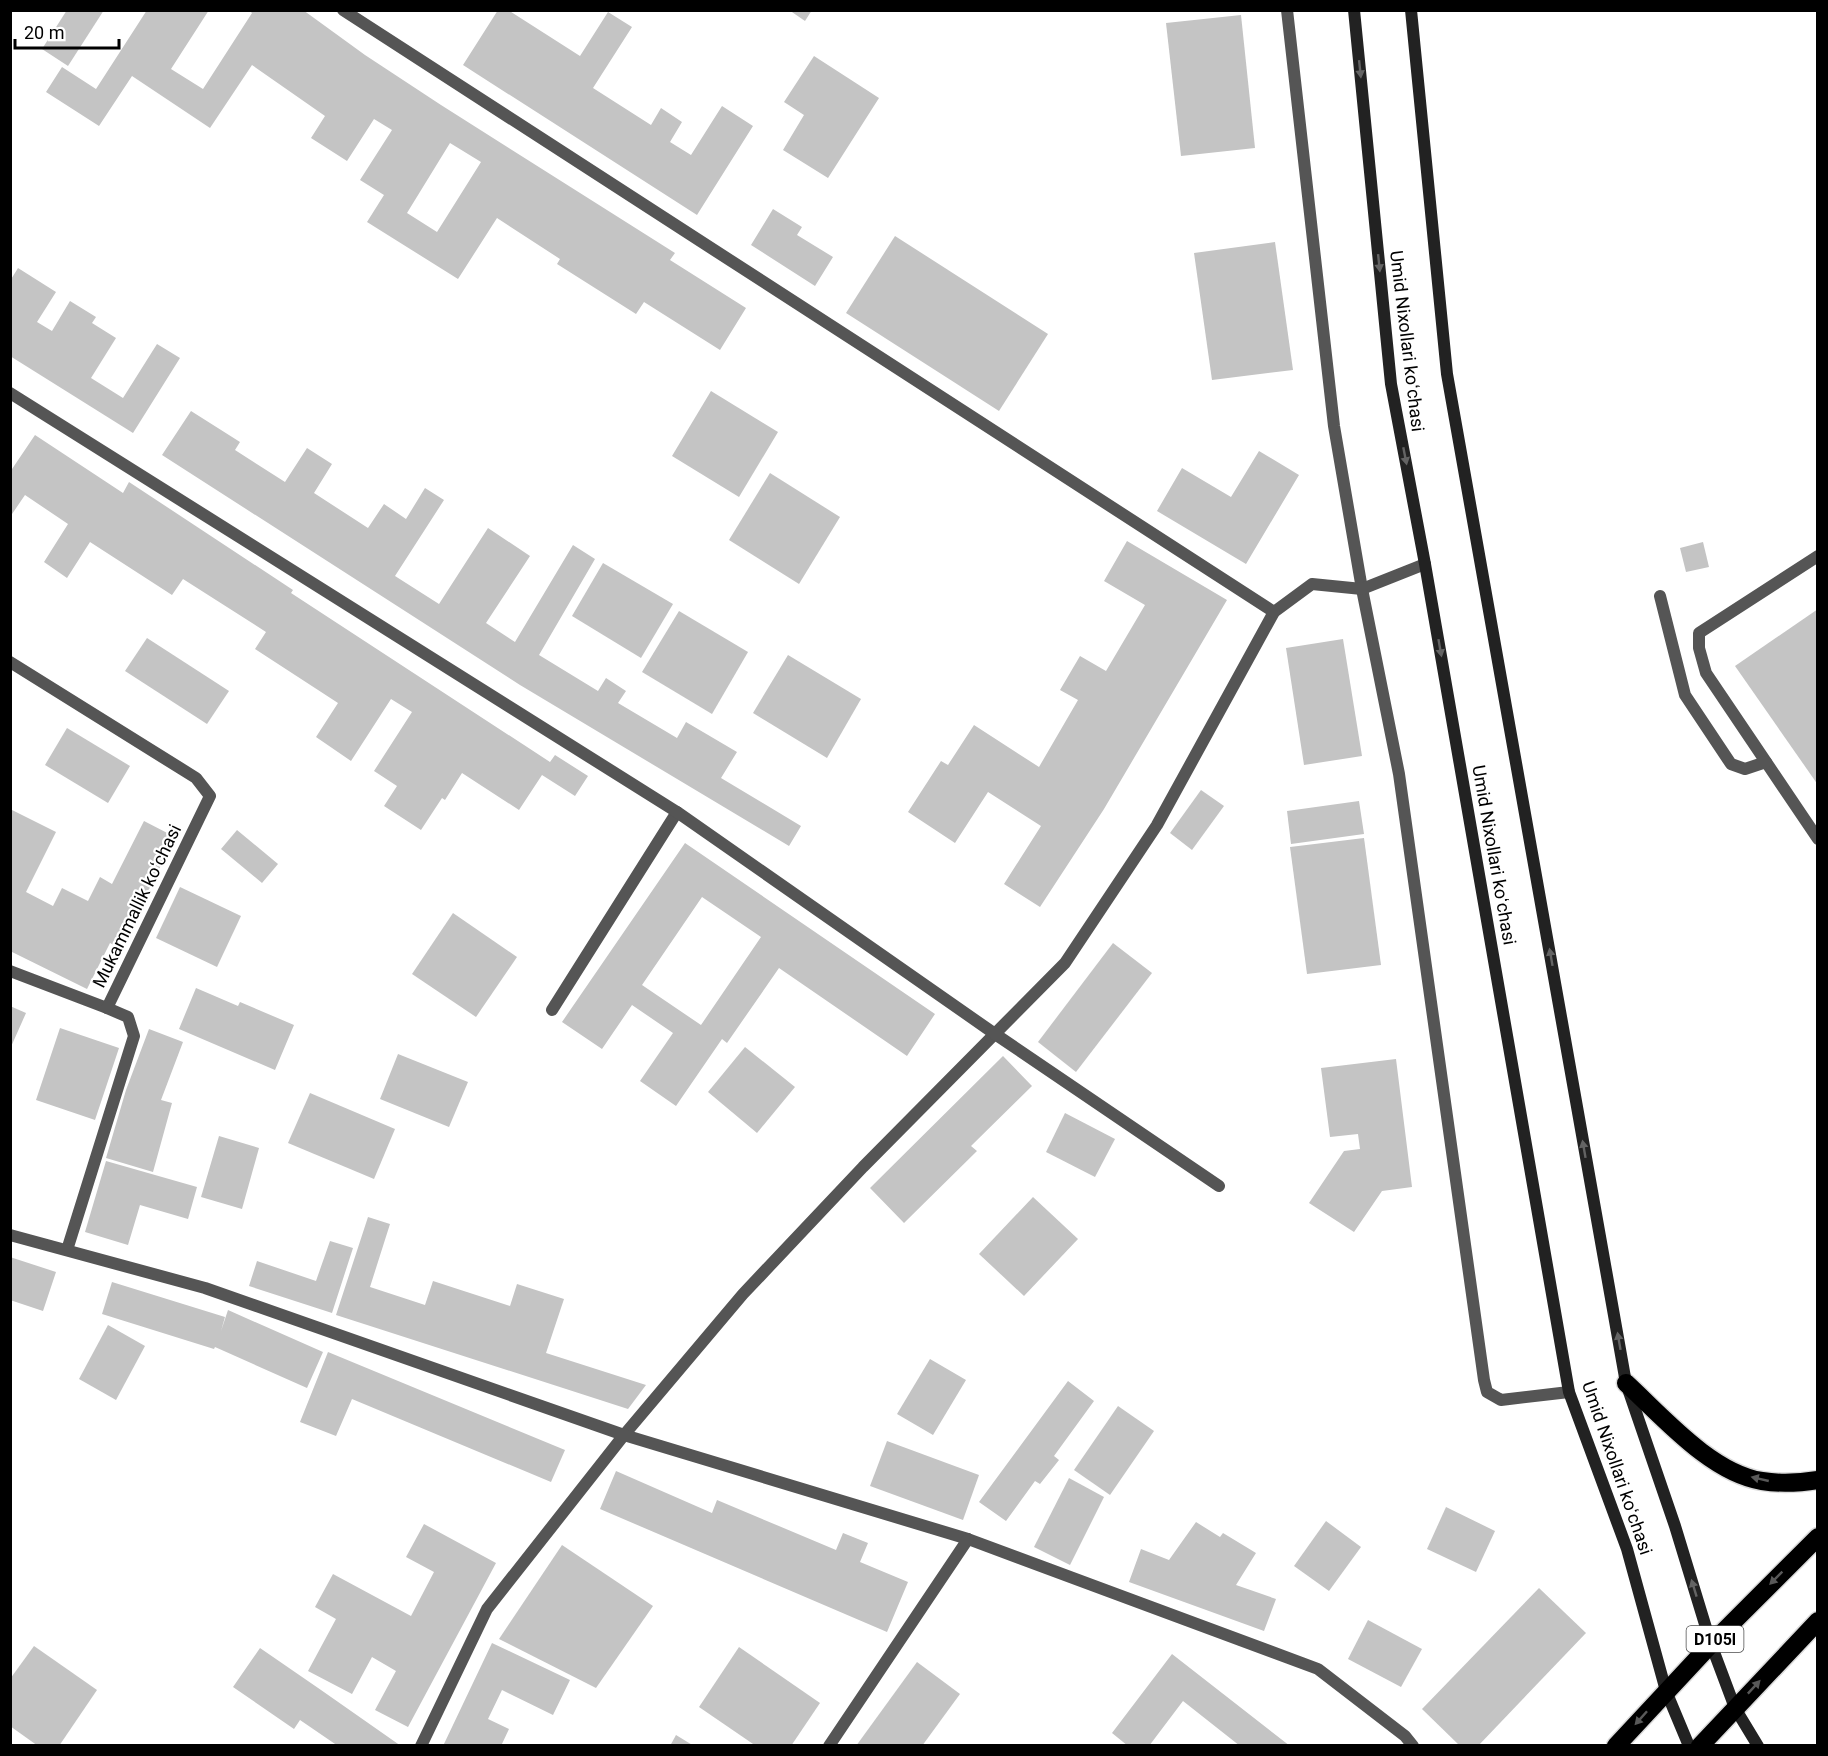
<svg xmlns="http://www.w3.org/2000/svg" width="1828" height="1756" font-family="Roboto,sans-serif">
  <rect width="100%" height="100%" fill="#fff"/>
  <g fill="#c4c4c4" fill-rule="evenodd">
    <polygon points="67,10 104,10 68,66 42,49"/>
    <path d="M147,10H209L171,69L203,89L252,13L249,10H303L365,55L441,105L675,253L670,260L746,308L720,350L644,302L636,314L557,264L560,259L497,218L458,279L367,222L384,195L360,180L392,130L374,119L347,161L311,138L325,116L252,65L210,128L132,76L99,126L46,92L62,67L96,89ZM450,143L481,162L437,232L407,213Z"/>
    <polygon points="498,10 508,10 580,56 608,12 632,27 593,88 651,125 661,108 682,122 670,142 691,155 722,106 753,126 697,215 463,65"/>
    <polygon points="789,10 812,10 805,21"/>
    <polygon points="1241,15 1255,148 1181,156 1166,23"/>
    <polygon points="814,56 879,98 828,178 783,150 804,115 784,102"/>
    <polygon points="773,209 802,227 797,235 833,257 815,286 751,245"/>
    <polygon points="895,236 1048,334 999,411 846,313"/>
    <polygon points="1275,242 1293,370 1212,380 1194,253"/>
    <polygon points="18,268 56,292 37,322 52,331 70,301 96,317 92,323 116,338 91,378 123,398 157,344 180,358 133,433 10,356 10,281"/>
    <polygon points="711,391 778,432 739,497 672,456"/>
    <polygon points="191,411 240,442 235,450 285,482 307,448 332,464 314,493 368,528 384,504 406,519 425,488 444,500 395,576 439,604 488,528 530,556 486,623 515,642 573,545 595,559 539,655 598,691 606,678 626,691 618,703 677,738 686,722 737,752 721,778 801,826 789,846 520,685 162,455"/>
    <polygon points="35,435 123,493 129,482 293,590 291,593 550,762 555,755 588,776 575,796 542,775 519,810 462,773 445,800 442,798 421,830 384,806 397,786 374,771 412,712 391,699 351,761 316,737 338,703 255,649 266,632 183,579 172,595 90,542 67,578 44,562 68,524 25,495 10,517 10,472"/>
    <polygon points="1259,451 1299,475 1246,564 1157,511 1182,468 1231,497"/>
    <polygon points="770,473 840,517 799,584 729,540"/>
    <polygon points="1127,541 1227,600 1104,809 1040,907 1004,884 1041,826 988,792 955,843 908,812 941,761 948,765 974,725 1039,767 1078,700 1060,690 1080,656 1106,671 1145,605 1104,581"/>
    <polygon points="1703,542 1709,567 1686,572 1680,548"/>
    <polygon points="603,563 673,604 641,658 572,616"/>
    <polygon points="1818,609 1818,785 1735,666"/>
    <polygon points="679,611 748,652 712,714 642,672"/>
    <polygon points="147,638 229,691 207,724 125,671"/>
    <polygon points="1343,639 1362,756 1304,765 1286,648"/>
    <polygon points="788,655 861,699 827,758 753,713"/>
    <polygon points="67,728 130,766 108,803 45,765"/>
    <polygon points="1201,790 1224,806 1192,850 1170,833"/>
    <polygon points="1359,801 1364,834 1291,844 1287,811"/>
    <polygon points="10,809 56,832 26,892 53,906 62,888 88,901 100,877 112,884 144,821 175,837 120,948 110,943 87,989 10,951"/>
    <polygon points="237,830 278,864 262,883 221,849"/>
    <polygon points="1364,838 1381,965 1307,974 1290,847"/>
    <path d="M685,843L935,1014L907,1056L779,968L727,1043L722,1039L676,1106L640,1081L673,1033L632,1005L602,1049L562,1022ZM702,897L761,937L701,1025L642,985Z"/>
    <polygon points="180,887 241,916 217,967 156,938"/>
    <polygon points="453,913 517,957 476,1017 412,974"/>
    <polygon points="1113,943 1152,973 1076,1072 1038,1042"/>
    <polygon points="196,988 238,1006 240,1002 294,1025 275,1070 179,1029"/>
    <polygon points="10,1006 26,1013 10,1049"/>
    <polygon points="60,1028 119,1048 95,1120 36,1100"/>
    <polygon points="149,1029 183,1042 161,1100 172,1103 153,1172 106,1158 126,1090"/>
    <polygon points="745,1047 795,1087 757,1133 708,1092"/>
    <polygon points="398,1054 468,1082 449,1127 380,1099"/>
    <polygon points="1003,1056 1032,1086 971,1146 977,1151 904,1223 870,1188"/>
    <polygon points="1396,1059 1412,1187 1382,1191 1354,1232 1309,1203 1344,1151 1360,1149 1358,1134 1330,1137 1321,1068"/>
    <polygon points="310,1093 395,1129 374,1179 288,1143"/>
    <polygon points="1065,1113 1115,1139 1095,1177 1046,1152"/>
    <polygon points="219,1136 259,1148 242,1209 201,1197"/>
    <polygon points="106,1161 197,1187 188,1219 140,1205 128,1245 85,1232"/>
    <polygon points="1033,1197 1078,1239 1024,1296 979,1254"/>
    <polygon points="368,1217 390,1224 370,1287 425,1305 433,1281 510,1306 517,1284 564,1299 546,1353 646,1385 628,1409 336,1315"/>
    <polygon points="330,1241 353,1248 332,1313 249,1286 257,1261 316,1281"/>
    <polygon points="10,1257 56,1272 43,1311 10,1300"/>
    <polygon points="112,1282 225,1317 221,1331 228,1310 323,1352 307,1388 215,1347 214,1349 102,1314"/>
    <polygon points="108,1325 145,1346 116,1400 79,1379"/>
    <polygon points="328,1352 565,1450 551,1482 352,1399 336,1436 300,1422"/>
    <polygon points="930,1359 966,1380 933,1435 897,1414"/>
    <polygon points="1068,1381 1094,1401 1054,1456 1059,1460 1040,1484 1035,1481 1006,1521 979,1502"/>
    <polygon points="1118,1406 1154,1431 1110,1495 1074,1470"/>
    <polygon points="887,1441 979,1475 963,1520 870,1486"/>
    <polygon points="616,1471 712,1513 717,1500 836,1550 843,1533 868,1543 860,1562 908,1582 887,1632 600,1509"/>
    <polygon points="1069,1478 1104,1497 1070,1565 1034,1547"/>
    <polygon points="1446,1507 1495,1531 1476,1572 1427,1549"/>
    <polygon points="1326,1521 1361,1547 1329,1591 1294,1566"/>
    <polygon points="1196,1522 1220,1537 1223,1533 1256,1553 1236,1585 1276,1599 1264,1631 1129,1582 1141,1549 1169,1560"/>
    <polygon points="424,1524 496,1563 408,1727 375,1710 396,1671 372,1657 352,1694 308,1671 336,1619 315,1607 333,1574 411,1616 434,1572 406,1557"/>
    <polygon points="562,1545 653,1606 596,1688 499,1639"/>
    <polygon points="1539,1588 1586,1633 1478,1746 1460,1746 1422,1709"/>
    <polygon points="1368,1620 1422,1649 1401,1687 1348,1659"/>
    <polygon points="492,1643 570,1680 553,1715 502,1690 488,1719 509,1729 501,1746 443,1746"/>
    <polygon points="34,1646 97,1690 59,1746 38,1746 10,1726 10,1679"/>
    <polygon points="739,1647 820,1703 791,1746 756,1746 699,1707"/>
    <polygon points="260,1648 321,1690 401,1746 338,1746 300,1720 294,1729 233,1687"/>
    <polygon points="1172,1654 1290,1746 1240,1746 1183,1701 1149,1746 1128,1746 1112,1733"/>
    <polygon points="917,1662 960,1694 922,1746 856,1746"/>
    <polygon points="676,1735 694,1746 670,1746"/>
  </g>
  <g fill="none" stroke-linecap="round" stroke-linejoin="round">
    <g stroke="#dbdbdb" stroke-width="21">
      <g id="highway">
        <path d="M1626,1383C1663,1417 1711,1473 1762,1481C1781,1484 1799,1483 1818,1480"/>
        <polyline points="1616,1746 1711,1644 1818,1537"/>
        <polyline points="1700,1746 1818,1621"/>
      </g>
    </g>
    <g stroke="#555" stroke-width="12">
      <polyline points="1287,10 1334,426 1362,589 1399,774 1484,1380 1487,1392 1501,1400 1569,1392"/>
      <polyline points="1818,556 1699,633 1699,648 1706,673 1818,839"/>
      <polyline points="1660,596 1685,695 1731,764 1745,769 1766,762"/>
      <polyline points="10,971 107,1008"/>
      <polyline points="552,1010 677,812"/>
      <polyline points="421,1746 487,1609 624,1435 743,1294 863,1167 1065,963 1157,825 1274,612 1312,584 1362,589 1425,564"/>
    </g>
    <g stroke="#555" stroke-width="12">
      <polyline points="343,10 1274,612"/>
      <polyline points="10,393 677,812 995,1034 1219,1186"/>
      <polyline points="10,662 196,778 210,796 107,1008 128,1017 134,1036 67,1250"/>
      <polyline points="10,1235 205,1288 624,1435 968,1539 1318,1669 1405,1736 1413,1746"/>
      <polyline points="829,1746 968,1539"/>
    </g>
    <g stroke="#222" stroke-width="12">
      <polyline points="1354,10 1391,384 1425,564 1569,1392 1627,1549 1666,1691 1689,1746"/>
      <polyline points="1411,10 1447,374 1626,1383 1675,1526 1711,1644 1735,1708 1758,1746"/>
    </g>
    <use href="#highway" stroke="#000" stroke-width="18"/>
  </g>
  <defs><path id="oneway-solid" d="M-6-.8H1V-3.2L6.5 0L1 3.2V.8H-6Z" transform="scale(1.5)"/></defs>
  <g fill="#646464">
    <use href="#oneway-solid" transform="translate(1360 69) rotate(84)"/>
    <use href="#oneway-solid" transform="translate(1379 263) rotate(84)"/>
    <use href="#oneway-solid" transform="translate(1405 456) rotate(79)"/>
    <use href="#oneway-solid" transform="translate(1440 648) rotate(80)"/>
    <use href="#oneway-solid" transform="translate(1551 957) rotate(-100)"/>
    <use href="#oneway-solid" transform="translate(1584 1149) rotate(-100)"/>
    <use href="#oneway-solid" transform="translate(1619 1341) rotate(-100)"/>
    <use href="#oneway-solid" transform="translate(1694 1588) rotate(-107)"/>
  </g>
  <g fill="#595959">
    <use href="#oneway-solid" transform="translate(1760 1479) rotate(-167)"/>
    <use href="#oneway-solid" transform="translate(1776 1578) rotate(135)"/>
    <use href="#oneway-solid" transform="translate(1754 1687) rotate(-47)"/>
    <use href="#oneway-solid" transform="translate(1641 1718) rotate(132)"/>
  </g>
  <g text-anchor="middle" stroke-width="4.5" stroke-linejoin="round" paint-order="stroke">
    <rect fill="#fff" stroke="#4c4c4c" stroke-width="1.5" x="1686.5" y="1626" width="57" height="26" rx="4.5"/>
    <g font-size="16" font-weight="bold" fill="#000">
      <text x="1715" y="1645">D105l</text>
    </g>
    <g font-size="18" fill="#000" stroke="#fff">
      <text transform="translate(1407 341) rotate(83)" y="6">Umid Nixollari koʻchasi</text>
      <text transform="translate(1494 855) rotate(80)" y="6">Umid Nixollari koʻchasi</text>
      <text transform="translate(137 906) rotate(-64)" y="6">Mukammallik koʻchasi</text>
      <text transform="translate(1617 1468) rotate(71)" y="6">Umid Nixollari koʻchasi</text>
    </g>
  </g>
  <rect width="1828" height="1756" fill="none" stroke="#000000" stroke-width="24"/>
  <path d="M15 39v9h104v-9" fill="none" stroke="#000000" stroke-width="3"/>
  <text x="24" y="39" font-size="18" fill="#000000" stroke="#ffffff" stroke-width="4.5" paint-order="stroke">20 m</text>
</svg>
